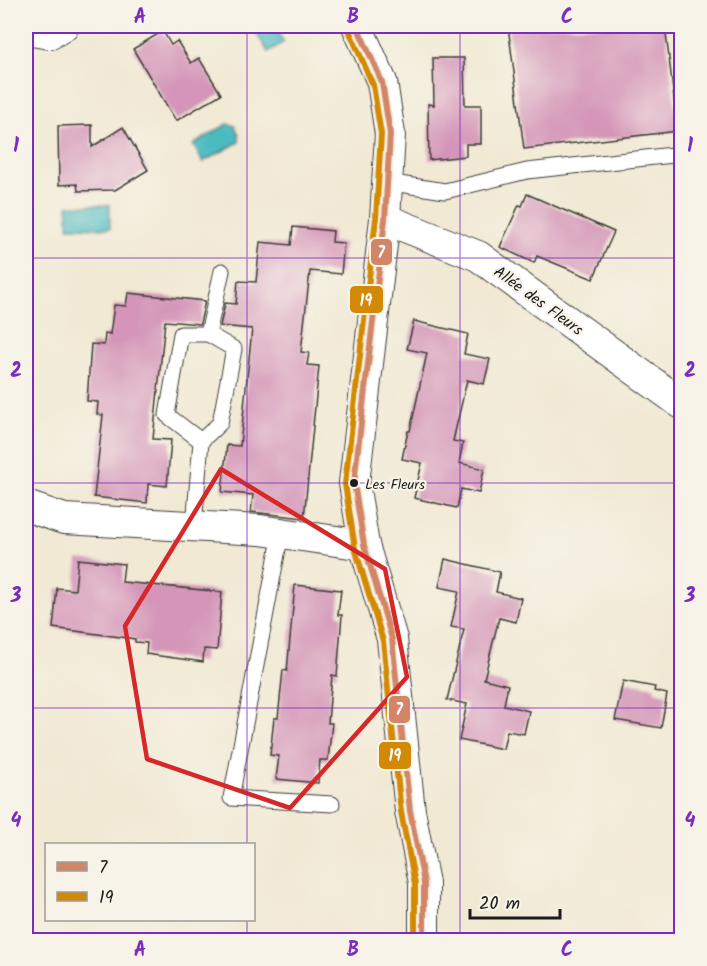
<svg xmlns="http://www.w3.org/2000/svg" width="707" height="966" font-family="Kalam,sans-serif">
  <rect width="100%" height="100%" fill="#f7f3e8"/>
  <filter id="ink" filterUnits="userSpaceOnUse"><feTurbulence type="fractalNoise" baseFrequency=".0167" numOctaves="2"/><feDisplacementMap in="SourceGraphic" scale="12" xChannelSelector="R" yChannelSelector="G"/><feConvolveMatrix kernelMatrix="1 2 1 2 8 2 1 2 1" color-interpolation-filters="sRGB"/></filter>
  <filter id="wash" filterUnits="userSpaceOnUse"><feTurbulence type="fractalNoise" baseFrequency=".008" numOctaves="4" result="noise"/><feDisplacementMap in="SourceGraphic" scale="24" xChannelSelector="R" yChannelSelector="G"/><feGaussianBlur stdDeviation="1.35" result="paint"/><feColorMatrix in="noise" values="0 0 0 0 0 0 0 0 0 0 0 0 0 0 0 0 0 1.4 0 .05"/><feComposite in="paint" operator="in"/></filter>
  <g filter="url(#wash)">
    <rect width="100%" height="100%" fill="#f1e9d4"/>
    <g fill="#4cbbc2" stroke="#346c6f" stroke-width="1.5">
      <polygon points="252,26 274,26 284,42 268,52"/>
      <polygon points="227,124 235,126 239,135 239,142 203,162 193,145"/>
      <polygon points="68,205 110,205 110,228 68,227"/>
    </g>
    <g id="blocks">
      <g fill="#d495b8">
        <polygon points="508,26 665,26 678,131 524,149"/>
        <polygon points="163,31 171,45 177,41 191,63 199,58 221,94 176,121 133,49"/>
        <polygon points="433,58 464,58 465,105 481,105 481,144 466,144 466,156 429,160 428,104 434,105"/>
        <polygon points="92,125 92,147 123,127 148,170 115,190 78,191 77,184 59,185 58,126"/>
        <polygon points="527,194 614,232 593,279 537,256 534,263 500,247 519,205 522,206"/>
        <polygon points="293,227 333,231 332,242 344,243 341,274 310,271 301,352 309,353 307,365 319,366 304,518 251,512 253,495 222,492 227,445 240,446 252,329 220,326 225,303 236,304 238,281 256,282 260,242 291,245"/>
        <polygon points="128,293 205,301 200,324 165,321 153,439 171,440 167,486 148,484 147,503 94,497 103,415 97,414 98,402 87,401 91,344 104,345 105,333 110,334 114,305 126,306"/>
        <polygon points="414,321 468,334 464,354 490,359 484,384 467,380 453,441 463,443 459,463 484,469 479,493 461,489 457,508 414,498 422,463 402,459 408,431 410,431 427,353 407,349"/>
        <polygon points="78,559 124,564 122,582 222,592 217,650 204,649 203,662 146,654 147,643 135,642 135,639 53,628 57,588 75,590"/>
        <polygon points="445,559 500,572 496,592 521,598 516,622 499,618 484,679 508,685 504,705 529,711 524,734 507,731 503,749 459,740 467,704 447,700 464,629 451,627 459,591 439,587"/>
        <polygon points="295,585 341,590 338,615 342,615 337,676 332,675 328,723 332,723 328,760 320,760 318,783 276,779 279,756 270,755 274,718 278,718 283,670 287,671"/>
        <polygon points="623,681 655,687 654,691 667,694 661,728 615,720"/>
      </g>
    </g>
  </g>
  <g filter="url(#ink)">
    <use href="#blocks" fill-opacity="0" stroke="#3c3b38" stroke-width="1.5"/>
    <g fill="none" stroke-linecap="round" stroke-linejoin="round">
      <g stroke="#3c3b38" stroke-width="17">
        <g id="service">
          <polyline points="386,182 445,191 527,171 682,154"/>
          <polyline points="201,441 220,423 234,349 208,334"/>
          <polyline points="194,526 201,441 167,415 181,334 208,334 222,271"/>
          <polyline points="281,533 231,798 332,804"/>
        </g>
      </g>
      <g stroke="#3c3b38" stroke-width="32">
        <g id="minor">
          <polyline points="357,26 382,82 390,134 385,219 354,483 364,545 392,639 410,811 424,883 424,940"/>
          <polyline points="26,30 50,34 63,26"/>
          <polyline points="385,219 478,256 682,404"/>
          <polyline points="26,506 64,519 260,530 364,545"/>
        </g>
      </g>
      <use href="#service" stroke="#fff" stroke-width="15"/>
      <use href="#minor" stroke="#fff" stroke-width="30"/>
      <g stroke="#f7f3e8" stroke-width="10">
        <polyline id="bus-1" points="357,26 382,82 390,134 385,219 354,483 364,545 392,639 410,811 424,883 424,940"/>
      </g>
      <g stroke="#f7f3e8" stroke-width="10">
        <polyline id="bus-2" points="349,30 373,85 381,134 376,218 345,484 355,548 383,641 401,812 415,884 415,940"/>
      </g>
      <use href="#bus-1" stroke="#d28667" stroke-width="6"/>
      <use href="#bus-2" stroke="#d28a06" stroke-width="6"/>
    </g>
  </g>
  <path fill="none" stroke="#d62828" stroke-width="4.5" stroke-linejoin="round" d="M221,469L385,569L407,677L290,808L147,759L125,626Z"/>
  <path fill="none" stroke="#7b2cbf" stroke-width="1.5" stroke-opacity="0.55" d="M247,26V844M460,26V940M26,258H682M26,483H682M26,708H682M247,920V940"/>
  <circle fill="#1c1c1c" stroke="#f7f3e8" stroke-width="2" cx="354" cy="483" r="5"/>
  <g text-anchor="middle" stroke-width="4.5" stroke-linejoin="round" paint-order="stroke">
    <g font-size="14" fill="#1c1c1c" stroke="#f7f3e8" text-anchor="start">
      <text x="365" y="489">Les Fleurs</text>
    </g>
    <g font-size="16" fill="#1c1c1c" stroke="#f7f3e8">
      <text transform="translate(539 300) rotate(36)" y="6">Allée des Fleurs</text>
    </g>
  </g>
  <g stroke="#f7f3e8" stroke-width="2">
    <rect x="370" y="238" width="23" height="28" rx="6" fill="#d28667"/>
    <rect x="349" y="285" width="35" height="29" rx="6" fill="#d28a06"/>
    <rect x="388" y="695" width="23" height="29" rx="6" fill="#d28667"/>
    <rect x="378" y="741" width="34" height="29" rx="6" fill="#d28a06"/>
  </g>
  <g font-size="16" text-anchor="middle" font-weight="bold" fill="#fff">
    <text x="381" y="258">7</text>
    <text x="366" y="306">19</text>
    <text x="399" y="715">7</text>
    <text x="395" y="761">19</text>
  </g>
  <rect width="707" height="966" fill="none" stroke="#f7f3e8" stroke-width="66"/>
  <rect x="45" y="843" width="210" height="78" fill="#f7f3e8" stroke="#9f9d96" stroke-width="1.5"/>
  <rect x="57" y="862" width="30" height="9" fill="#d28667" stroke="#9f9d96" stroke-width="1.5"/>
  <text x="99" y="873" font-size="18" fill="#1c1c1c">7</text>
  <rect x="57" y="892" width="30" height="9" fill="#d28a06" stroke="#9f9d96" stroke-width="1.5"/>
  <text x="99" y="903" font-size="18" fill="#1c1c1c">19</text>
  <path d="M470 909v9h90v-9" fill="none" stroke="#1c1c1c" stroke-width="3"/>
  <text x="479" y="909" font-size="18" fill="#1c1c1c" stroke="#f7f3e8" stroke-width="4.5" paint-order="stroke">20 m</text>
  <rect x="33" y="33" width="641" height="900" fill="none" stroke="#7b2cbf" stroke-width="2"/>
  <g font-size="20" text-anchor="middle" font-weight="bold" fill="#7b2cbf">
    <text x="140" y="23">A</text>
    <text x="353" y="23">B</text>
    <text x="567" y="23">C</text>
    <text x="16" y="152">1</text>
    <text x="690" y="152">1</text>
    <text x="16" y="377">2</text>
    <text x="690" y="377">2</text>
    <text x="16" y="602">3</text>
    <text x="690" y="602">3</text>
    <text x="16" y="827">4</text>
    <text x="690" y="827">4</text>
    <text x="140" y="956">A</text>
    <text x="353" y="956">B</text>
    <text x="567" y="956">C</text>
  </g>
</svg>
